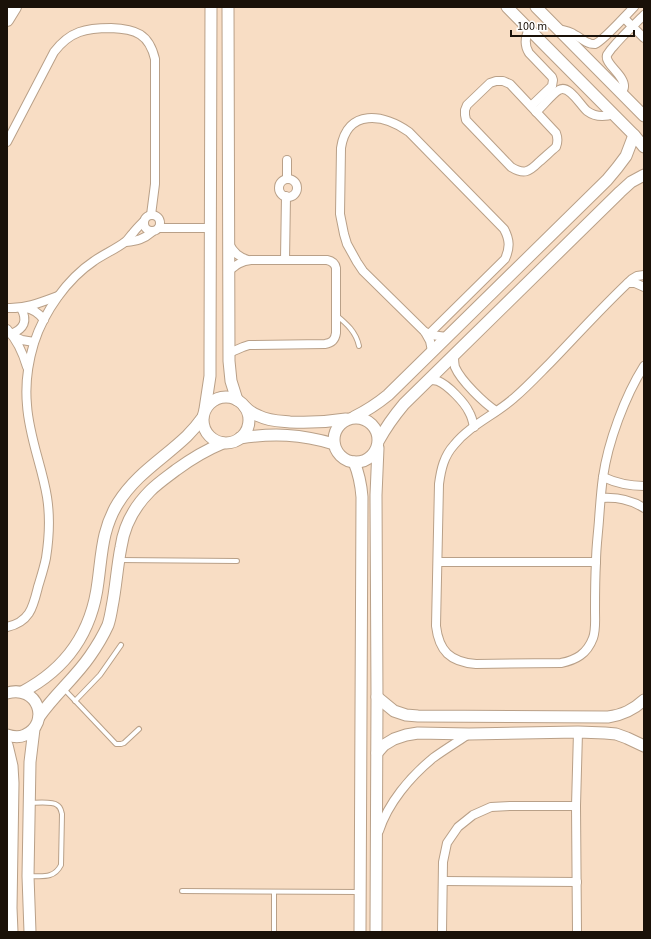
<svg xmlns="http://www.w3.org/2000/svg" width="651" height="939" font-family="'Source Sans 3',sans-serif">
  <rect width="100%" height="100%" fill="#f8ddc4"/>
  <g fill="none" stroke-linecap="round" stroke-linejoin="round">
    <g stroke="#b9a088" stroke-width="6">
      <g id="lane">
        <path d="M336,315C347,324 356,332 359,346"/>
        <polyline points="119,560 237,561"/>
        <polyline points="63,688 116,744 121,744 124,743 139,729"/>
        <polyline points="75,701 100,675 121,645"/>
        <path d="M29,876C42,876 54,879 61,865L62,814C61,811 61,807 57,805C52,801 36,803 29,803"/>
        <polyline points="182,891 360,892"/>
        <polyline points="274,892 274,932"/>
      </g>
    </g>
    <g stroke="#b9a088" stroke-width="10">
      <g id="street">
        <polyline points="624,18 644,38"/>
        <path d="M529,29C525,37 524,45 529,53L552,77L553,80L552,86L531,106"/>
        <path d="M557,29C564,30 570,31 575,35C580,37 584,42 589,43C590,44 593,44 595,44C603,41 627,14 634,7"/>
        <path d="M496,81H503L510,84L556,133C558,138 558,142 556,147C550,152 545,157 539,162C529,172 524,175 511,167L466,120L465,115V110L467,105L490,83Z"/>
        <path d="M622,93C622,92 624,89 624,87C625,75 604,64 607,55C609,52 611,49 613,47C622,36 634,25 644,15"/>
        <path d="M536,112C542,107 553,93 559,90C569,84 580,105 587,111C595,117 605,117 614,114"/>
        <path d="M7,142L54,52C70,31 86,28 111,28C136,29 149,34 155,59V184L151,215"/>
        <polyline points="287,179 287,160"/>
        <circle cx="288" cy="188" r="9"/>
        <circle cx="152" cy="223" r="8"/>
        <polyline points="159,228 211,228"/>
        <path d="M126,242C137,241 144,239 152,232"/>
        <path d="M229,244C234,253 239,257 248,260"/>
        <polyline points="285,260 286,196"/>
        <path d="M229,271C236,265 241,261 251,260H327C332,261 335,263 336,268V333C335,340 332,343 325,344L249,345L243,347L229,353"/>
        <path d="M644,275L637,276L632,279C604,305 578,334 551,362C539,374 527,387 514,398C495,415 470,425 454,445C444,456 441,469 439,484L436,626C439,651 450,662 476,664L561,663C576,660 587,654 593,638C596,630 595,620 595,611C595,595 595,579 596,562C596,548 598,534 599,520C600,506 601,491 603,477C608,442 625,396 644,366"/>
        <polyline points="628,283 635,283 644,287"/>
        <path d="M7,308C25,309 42,302 58,296"/>
        <path d="M25,308C34,309 39,313 44,320"/>
        <path d="M7,329C17,340 23,353 27,367"/>
        <polyline points="425,332 432,335 446,337"/>
        <path d="M11,334C24,329 28,321 21,308"/>
        <path d="M429,334L505,259C510,248 510,240 504,229L409,132C384,114 347,108 341,148L340,214L344,234L347,244L357,262L363,271L425,332L430,341L432,351"/>
        <polyline points="13,336 22,340 34,342"/>
        <path d="M454,355C454,359 454,363 455,367C461,381 484,403 496,411"/>
        <path d="M429,380C432,380 435,380 438,381C448,385 465,403 469,412C472,417 473,422 474,427"/>
        <path d="M603,477C616,483 629,486 644,486"/>
        <path d="M601,498C617,497 630,499 644,508"/>
        <polyline points="438,562 596,562"/>
        <path d="M7,627C30,622 33,607 38,587C41,577 44,568 46,558C49,539 50,516 47,497C42,466 29,437 27,405C25,384 28,363 34,343C44,312 67,279 94,261C104,254 116,249 125,242C128,240 130,236 133,233C136,229 140,225 143,222"/>
        <path d="M379,831C388,803 410,777 433,758C444,750 457,742 469,734"/>
        <polyline points="443,881 577,882"/>
        <polyline points="442,932 443,862 447,843 458,827 473,815 491,807 510,806 576,806"/>
        <polyline points="577,932 576,806 578,732"/>
      </g>
    </g>
    <g stroke="#b9a088" stroke-width="13">
      <g id="secondary">
        <polyline points="228,7 229,361 231,381 237,400"/>
        <polyline points="507,7 634,135 644,147"/>
        <polyline points="536,7 644,116"/>
        <circle cx="226" cy="420" r="23"/>
        <path d="M244,406C248,410 253,414 259,416C269,421 279,421 290,422C309,423 327,422 346,419"/>
        <polyline points="205,409 210,376 210,359 211,7"/>
        <path d="M354,417C366,411 377,404 388,395L607,180L617,168L626,156L634,135"/>
        <circle cx="356" cy="440" r="22"/>
        <path d="M240,438C273,433 301,434 334,444"/>
        <path d="M379,440C386,427 394,416 404,404L620,192L631,182L644,175"/>
        <path d="M354,462C359,474 361,484 362,497L360,932"/>
        <path d="M22,692C66,669 92,632 98,582C102,553 102,529 118,503C136,474 163,459 187,436C193,430 198,424 203,417"/>
        <path d="M7,693C38,684 51,723 25,735C19,738 13,737 7,735"/>
        <path d="M377,697L394,711L406,715L418,716L608,717C623,715 633,710 644,700"/>
        <path d="M39,717C54,695 75,678 90,656C97,646 103,636 108,625C110,619 111,613 112,607C116,587 117,567 121,547C124,526 135,506 150,491C158,483 167,477 176,470C191,459 206,450 223,443"/>
        <polyline points="7,745 12,766 13,783 11,908 12,932"/>
        <polyline points="377,753 384,745 394,739 406,735 418,733 469,734 578,732 605,733 616,734 627,738 644,746"/>
        <polyline points="30,932 28,876 30,762 34,729"/>
        <polyline points="376,932 377,697 376,495 378,448"/>
      </g>
    </g>
    <g stroke="#b9a088" stroke-width="14">
      <polyline id="primary" points="7,20 15,7"/>
    </g>
    <use href="#lane" stroke="#fff" stroke-width="4"/>
    <use href="#street" stroke="#fff" stroke-width="8"/>
    <use href="#secondary" stroke="#fff" stroke-width="11"/>
    <use href="#primary" stroke="#fff" stroke-width="12"/>
  </g>
  <rect width="651" height="939" fill="none" stroke="#1a1108" stroke-width="16"/>
  <path d="M511 30v6h123v-6" fill="none" stroke="#1a1108" stroke-width="2"/>
  <text x="517" y="30" font-size="12" fill="#1a1108" stroke="#ffffff" stroke-width="3" paint-order="stroke">100 m</text>
</svg>
